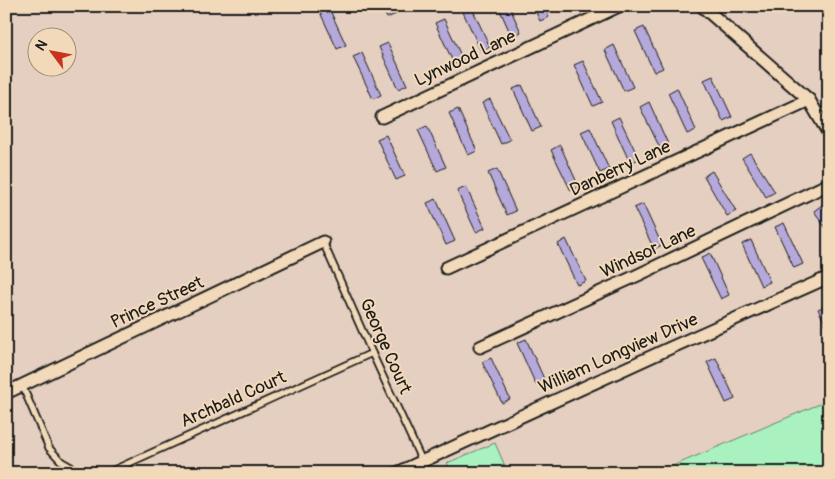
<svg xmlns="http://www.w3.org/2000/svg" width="835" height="479" font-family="Pangolin,sans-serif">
  <rect width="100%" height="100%" fill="#e5cfc0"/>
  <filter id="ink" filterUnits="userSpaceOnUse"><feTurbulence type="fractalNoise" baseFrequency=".02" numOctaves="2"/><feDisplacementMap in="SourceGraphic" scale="10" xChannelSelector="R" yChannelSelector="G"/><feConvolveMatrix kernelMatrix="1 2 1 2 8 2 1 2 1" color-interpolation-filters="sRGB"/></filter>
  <g filter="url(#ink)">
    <g fill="#a9f1bf" stroke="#62866e">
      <polygon points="829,400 829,473 656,473"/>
      <polygon points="495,443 508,473 451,473 447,463"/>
    </g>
    <g fill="#b4a9da" stroke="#1c1c1c">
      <polygon points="321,6 328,6 346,45 337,49 318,8"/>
      <polygon points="381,6 392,6 396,14 387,18"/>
      <polygon points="469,6 471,6 490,47 481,51 462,10"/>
      <polygon points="498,6 509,6 521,32 512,37"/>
      <polygon points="533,6 544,6 549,17 540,21"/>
      <polygon points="444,19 463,60 454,64 435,23"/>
      <polygon points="644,27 663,68 654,72 635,31"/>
      <polygon points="388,43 407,85 398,89 379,47"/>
      <polygon points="614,45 633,87 624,91 605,50"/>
      <polygon points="362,53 381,95 373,99 353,57"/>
      <polygon points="583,61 602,102 593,106 574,65"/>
      <polygon points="713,76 732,117 723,121 704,80"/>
      <polygon points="522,85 541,127 532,131 513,89"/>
      <polygon points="677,88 696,130 687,134 668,93"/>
      <polygon points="490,99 510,140 501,144 482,103"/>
      <polygon points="649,102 668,144 660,148 640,107"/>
      <polygon points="458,109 477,151 468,155 449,113"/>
      <polygon points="619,117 639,159 630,163 611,121"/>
      <polygon points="427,126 446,167 437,171 418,130"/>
      <polygon points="590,128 609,169 600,173 581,132"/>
      <polygon points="386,135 405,176 396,180 377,139"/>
      <polygon points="560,145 579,187 571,191 551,150"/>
      <polygon points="750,153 775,192 766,197 742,158"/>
      <polygon points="497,169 516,211 507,215 488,173"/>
      <polygon points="712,171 736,211 727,216 704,176"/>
      <polygon points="466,187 485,228 476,232 457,191"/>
      <polygon points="436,199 455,241 446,245 427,203"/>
      <polygon points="643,204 662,245 654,249 634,208"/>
      <polygon points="822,205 829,215 829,233 814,211"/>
      <polygon points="784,223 803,264 794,268 775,227"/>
      <polygon points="566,239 586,281 577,285 558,244"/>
      <polygon points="751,240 770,282 761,286 742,244"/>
      <polygon points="710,253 729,295 721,299 701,258"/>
      <polygon points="827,305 829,309 829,332 818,309"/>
      <polygon points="526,339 545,381 536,385 517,343"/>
      <polygon points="491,358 510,399 502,403 482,362"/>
      <polygon points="716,358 735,399 726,403 707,362"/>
    </g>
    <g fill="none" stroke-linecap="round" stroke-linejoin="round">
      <g stroke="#1c1c1c" stroke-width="9">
        <g id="lane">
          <polyline points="323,242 372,353 422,461"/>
          <polyline points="22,385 49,448 62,462 78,471 102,473"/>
          <polyline points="107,473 372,353"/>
        </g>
      </g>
      <g stroke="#1c1c1c" stroke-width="15">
        <g id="street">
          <polyline points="702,6 809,100 829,134"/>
          <polyline points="382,117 619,6"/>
          <polyline points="446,268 809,100"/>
          <polyline points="480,347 638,275 829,184"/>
          <polyline points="6,393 323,242"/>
          <polyline points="397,473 670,348 829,277"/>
        </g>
      </g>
      <use href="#lane" stroke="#f1d9b9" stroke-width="5.5"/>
      <use href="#street" stroke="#f1d9b9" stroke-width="11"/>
    </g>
  </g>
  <g text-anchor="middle" stroke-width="4" stroke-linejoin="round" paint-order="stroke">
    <g font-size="18" fill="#1c1c1c" stroke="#f1d9b9">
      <text transform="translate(465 58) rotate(-25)" y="6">Lynwood Lane</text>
      <text transform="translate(620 168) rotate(-25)" y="6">Danberry Lane</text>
      <text transform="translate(648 251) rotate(-25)" y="6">Windsor Lane</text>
      <text transform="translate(157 302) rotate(-25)" y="6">Prince Street</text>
      <text transform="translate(386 346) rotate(66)" y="6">George Court</text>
      <text transform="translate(618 353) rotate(-24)" y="6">William Longview Drive</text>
      <text transform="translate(233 399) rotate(-24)" y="6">Archbald Court</text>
    </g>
  </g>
  <rect width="835" height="479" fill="none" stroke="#f1d9b9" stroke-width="25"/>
  <rect x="12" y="12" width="810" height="454" fill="none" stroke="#1c1c1c" stroke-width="2" filter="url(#ink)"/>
  <g transform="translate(52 52) rotate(302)"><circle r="24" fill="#f1d9b9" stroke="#9c8d7a"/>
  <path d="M0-4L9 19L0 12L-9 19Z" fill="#c8321e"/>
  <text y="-8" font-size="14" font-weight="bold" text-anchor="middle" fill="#1c1c1c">N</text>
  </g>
</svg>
